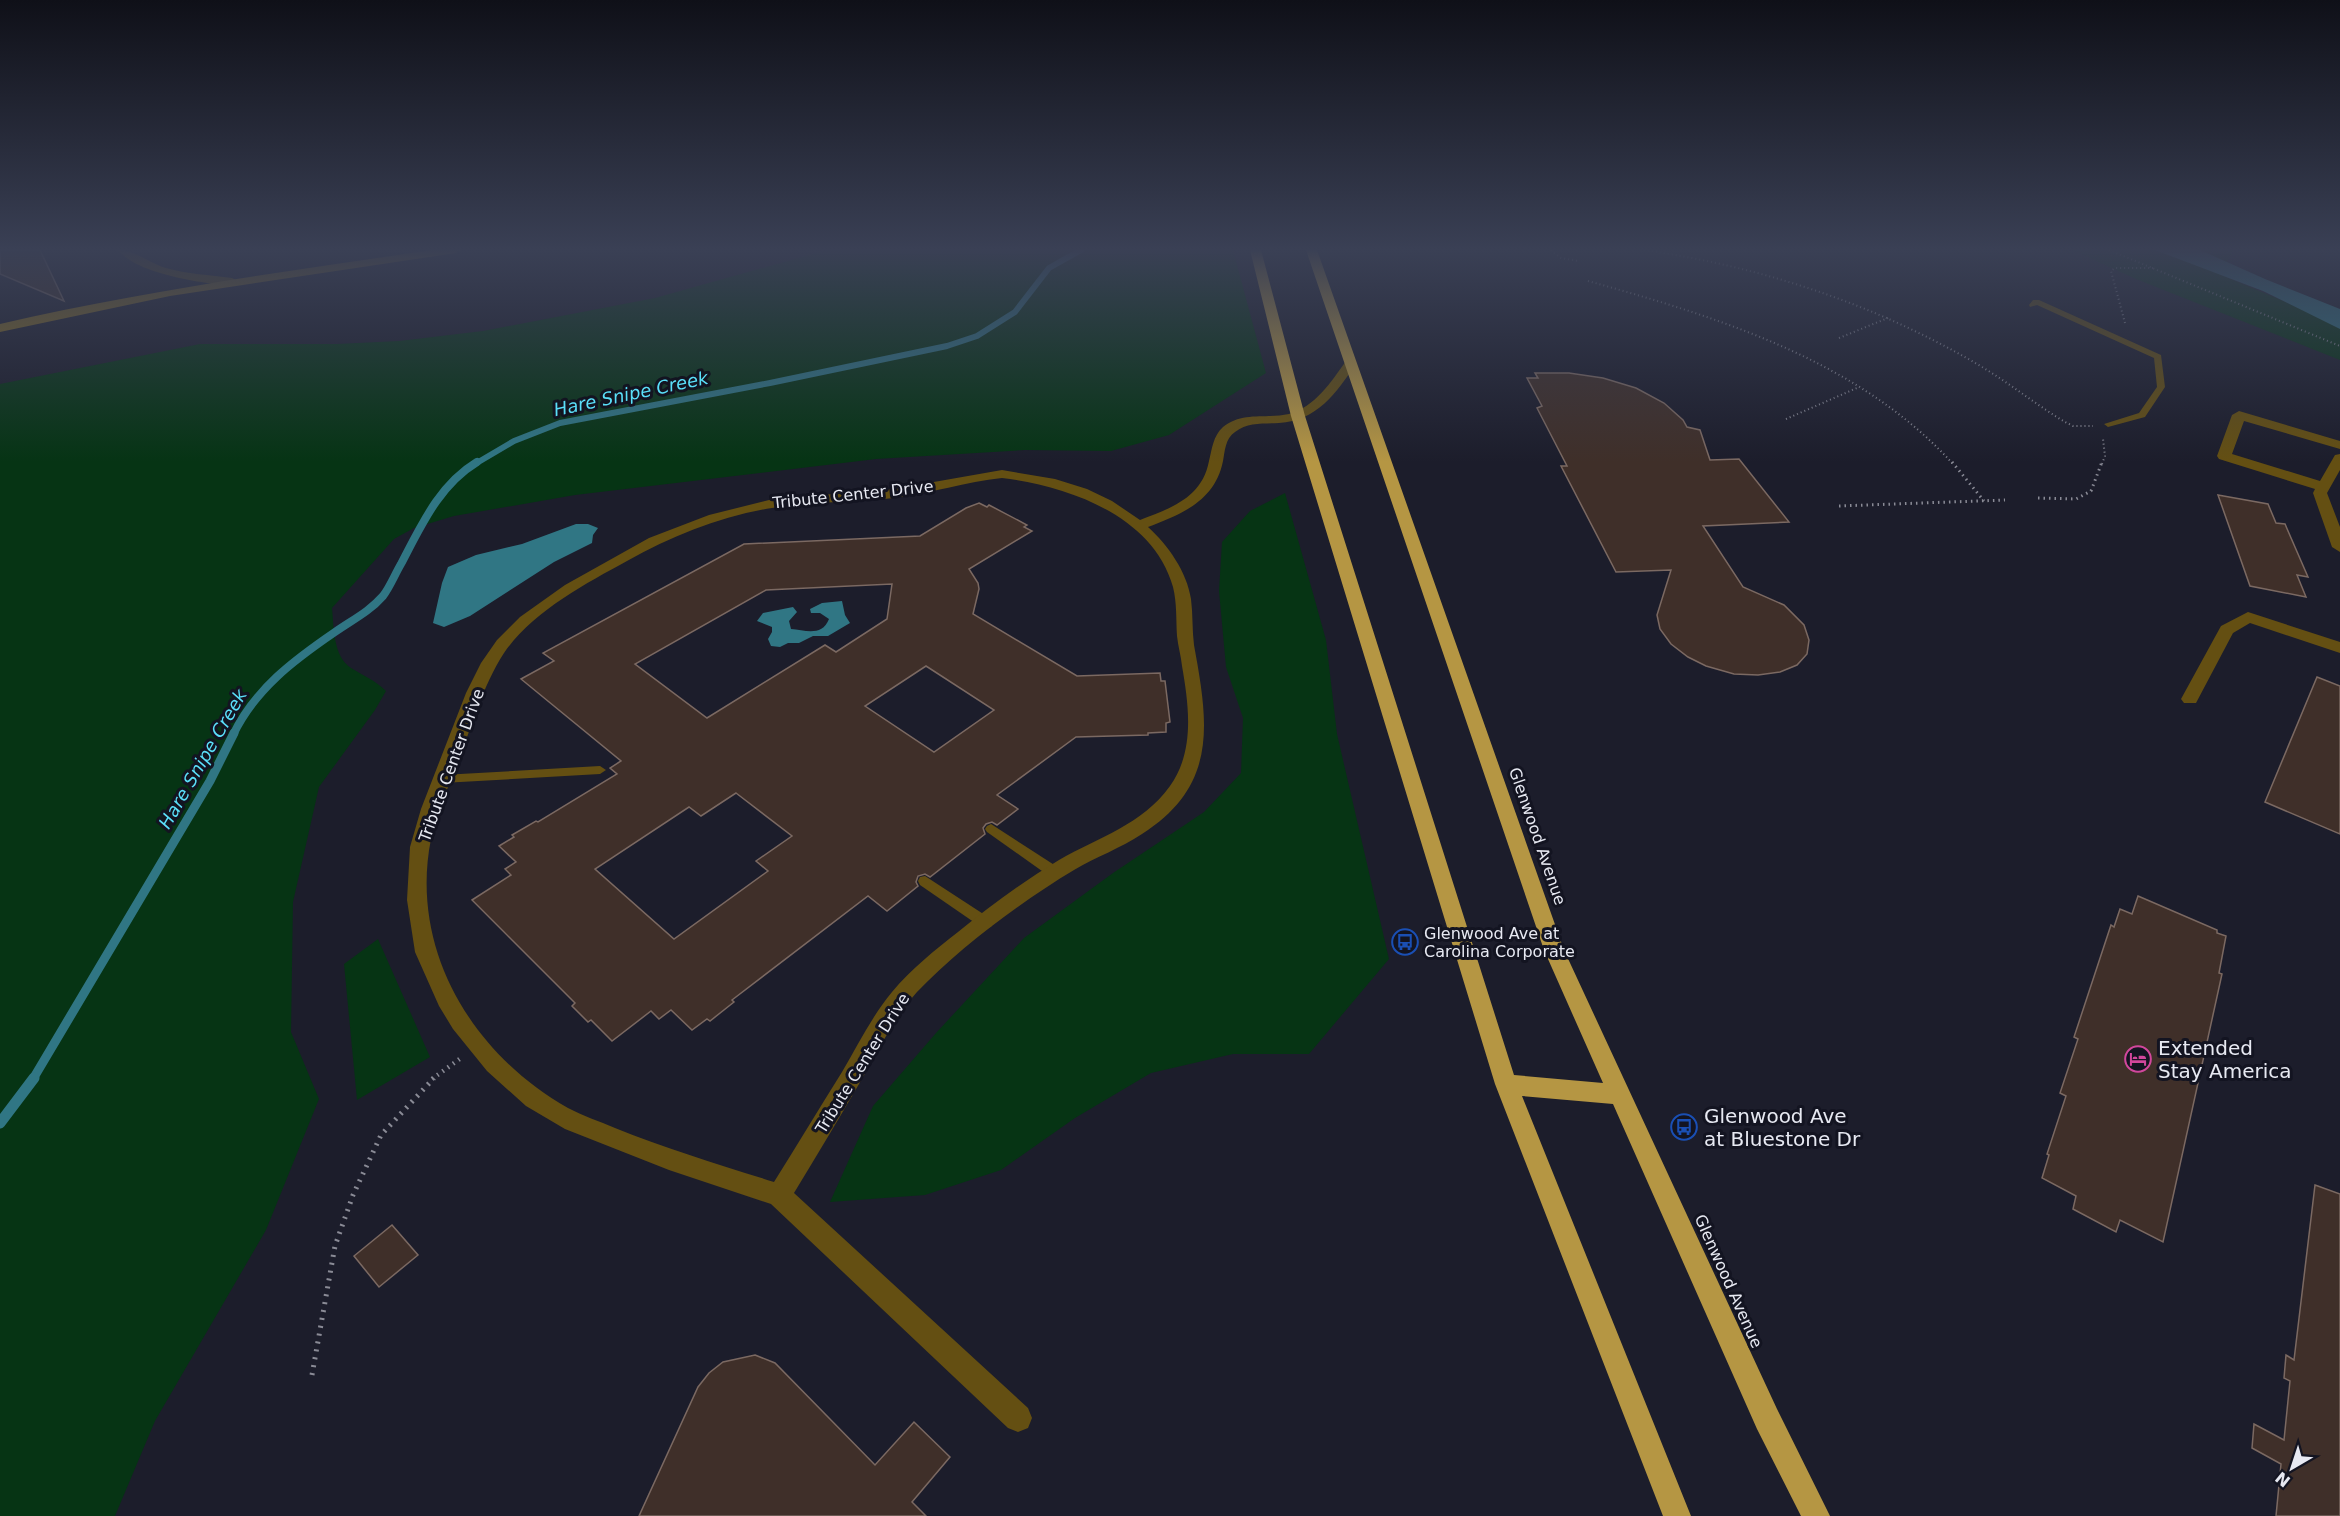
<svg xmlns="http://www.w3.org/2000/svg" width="2340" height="1516" font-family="'DejaVu Sans',sans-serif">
  <rect width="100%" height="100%" fill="#1c1d2b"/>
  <g fill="#063414">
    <path d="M827,250H1233L1266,373L1169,435L1111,451L1025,450L876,459L575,495L454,516L414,528L394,539L332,608C334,628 333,656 351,668C364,676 375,680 386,691L375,710L319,787L293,902L291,1032L319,1099L266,1230L155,1421L115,1516H0V384L200,344H337L399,341L483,331L655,298Z"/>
    <polygon points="2072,250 2234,250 2219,274 2340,325 2340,360 2136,279"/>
    <polygon points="1285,493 1326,640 1337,734 1389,959 1309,1054 1233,1054 1151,1073 1075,1118 1001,1170 925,1195 830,1202 873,1106 936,1033 1024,938 1113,873 1204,812 1241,773 1243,718 1226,667 1219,591 1222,542 1250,511"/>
    <polygon points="378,939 430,1057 357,1100 344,964"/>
  </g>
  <g fill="#307684">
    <polygon points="2155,250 2200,250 2265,279 2340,309 2340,329 2263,291"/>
    <polygon points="576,524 588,524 598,528 593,535 592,543 554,562 470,616 444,627 433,623 442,583 448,567 476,555 522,544"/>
    <path d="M842,601L845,615L850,623L828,636H813L799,643H788L780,647L771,646L768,639L772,632V627L757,621L763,613L793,607L797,612L789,621L791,629C805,630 822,637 829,619L820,613H811L810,609L822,603Z"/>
  </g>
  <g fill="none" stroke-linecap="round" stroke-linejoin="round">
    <polyline stroke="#307684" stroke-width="6" points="475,464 514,441 560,423 770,383 947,346 977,336 1015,312 1049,268 1081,250"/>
    <path stroke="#307684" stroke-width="8" d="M233,735C255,689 294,660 335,632C352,620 369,612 383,596C390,587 395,574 401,564C421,526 439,485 477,462"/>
    <polyline stroke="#307684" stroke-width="9" points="33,1079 210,781 234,733"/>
    <polyline stroke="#307684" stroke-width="11" points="0,1123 34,1078"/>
  </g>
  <g fill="#3f2f29" stroke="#7b6962" stroke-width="1.5" fill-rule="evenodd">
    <polygon points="0,250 40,250 64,301 0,274"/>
    <polygon points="1535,373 1569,373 1603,378 1636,388 1664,403 1683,420 1687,427 1700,430 1710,460 1739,459 1789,522 1703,526 1743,587 1784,605 1804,625 1809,640 1807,654 1797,665 1780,672 1758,675 1734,674 1706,666 1688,657 1671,644 1660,629 1657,615 1671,570 1616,572 1561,466 1567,466 1537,408 1542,406 1527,378 1538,378"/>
    <polygon points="2218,495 2268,504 2276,523 2285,524 2308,577 2297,575 2306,597 2250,586"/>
    <path d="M979,503L987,507L989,505L1027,525L1024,527L1032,531L969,569L978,583L979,589L973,614L1077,676L1160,673L1161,681H1165L1170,722L1166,723V732L1148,733V735L1076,737L997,795L1018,809L997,825L992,822L986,824L983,828L985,834L930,877L925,874L918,876L916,882L918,886L887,911L868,896L732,1000L734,1002L710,1021L707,1019L692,1030L671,1010L659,1019L651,1011L612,1041L591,1020L588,1022L572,1006L575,1003L472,900L511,875L505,869L516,862L499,846L514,837L512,835L536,821L538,822L617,774L610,768L621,761L521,679L554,661L543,653L744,544L920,536L966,508ZM892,584L887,619L836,652L825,645L707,718L635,664L766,590ZM926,666L994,710L934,752L865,706ZM736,793L792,836L756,861L768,871L674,939L595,869L689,807L701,816Z"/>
    <polygon points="2317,677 2340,686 2340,834 2265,802"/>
    <polygon points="2138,896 2217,930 2217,933 2226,936 2219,973 2222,974 2163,1242 2120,1220 2116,1232 2073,1209 2076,1196 2042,1178 2049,1155 2047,1154 2066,1096 2060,1093 2078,1039 2074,1037 2111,925 2114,927 2120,909 2132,914"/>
    <polygon points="2315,1185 2340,1194 2340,1516 2276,1516 2281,1464 2252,1448 2254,1424 2284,1440 2290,1381 2284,1378 2286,1355 2294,1360"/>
    <polygon points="392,1225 418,1255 379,1287 354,1256"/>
    <polygon points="755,1355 775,1363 875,1465 914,1422 950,1457 912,1502 926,1516 639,1516 698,1387 709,1373 723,1362"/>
  </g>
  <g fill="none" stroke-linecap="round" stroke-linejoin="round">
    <g stroke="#8a8b96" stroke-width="2" stroke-dasharray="1 3" stroke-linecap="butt">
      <polyline points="1551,250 1561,258 1579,261"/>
      <path d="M1644,250C1763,267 1874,304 1977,364C2008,382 2035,404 2065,422L2073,426H2093"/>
      <polyline points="2109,250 2340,346"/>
      <path d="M1588,281C1718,317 1860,361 1953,464"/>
      <polyline points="2125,323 2111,271 2115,268 2153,268"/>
      <polyline points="1839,338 1888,318"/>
      <polyline points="1786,419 1857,388"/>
      <polyline points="2102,464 2105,456 2103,439"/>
    </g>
    <g stroke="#8a8b96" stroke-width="3" stroke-dasharray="1.5 4" stroke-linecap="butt">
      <polyline points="1952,462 1984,501"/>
      <polyline points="2038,498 2076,499 2091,491 2102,462"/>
      <polyline points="1839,506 2005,500"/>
    </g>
    <polyline stroke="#8a8b96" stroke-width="4.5" stroke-dasharray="1.5 5" stroke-linecap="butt" points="432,1079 461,1058"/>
    <polyline stroke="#8a8b96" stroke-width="5" stroke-dasharray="2 6" stroke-linecap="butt" points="312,1375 335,1246 353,1195 381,1135 434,1078"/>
    <g fill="#644f12" fill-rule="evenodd">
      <polygon points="2033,300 2039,300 2161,355 2165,387 2145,417 2108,427 2104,424 2139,413 2157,387 2154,358 2037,305 2030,307 2029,305"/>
      <polygon points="600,766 606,770 600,774 442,783 436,779 442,775"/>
      <polygon points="991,824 1059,868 1061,872 1059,876 1049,876 987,832 985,829 987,826"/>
      <polygon points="925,876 991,919 993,923 991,927 986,928 981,927 920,885 918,881 920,877"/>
    </g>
    <g fill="#644f12" fill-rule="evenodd">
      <path d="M118,250C135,250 149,263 166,268C187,274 210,275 232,278L238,281C226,291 156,274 141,266C132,262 124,257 118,250Z"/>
      <path d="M1350,360L1356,364C1336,393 1317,421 1279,423C1263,424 1248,422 1235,432C1225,439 1225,451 1223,461C1215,501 1182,514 1148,527C1168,545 1187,572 1191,599C1193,614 1192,630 1194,645C1208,722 1219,785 1142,834C1121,848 1096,857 1074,870C1022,901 959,948 917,992C893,1019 877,1053 859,1084C838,1120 816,1157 794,1193L1028,1408L1032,1418L1028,1428L1018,1432L1008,1428L771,1204L669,1170L565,1129L526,1106L487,1071L453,1029L439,1006L415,952L407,900L410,847L421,809L466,693L481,663L497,640L520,617L565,585L649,538L709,515L773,499L894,489L1002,470L1055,479L1087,489L1112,501L1140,520C1171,508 1202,498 1209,461C1212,449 1213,436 1223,427C1242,411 1267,419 1289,414C1315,407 1331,382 1346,361ZM1002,478C1067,486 1153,515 1173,587C1177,603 1176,620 1177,636C1178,646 1181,656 1182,666C1189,706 1195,751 1170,786C1142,825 1099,837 1059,860C1024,881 990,906 958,932C935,950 911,969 892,992C872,1016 858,1045 842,1072C819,1109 797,1145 774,1182C720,1165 667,1149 615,1128C599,1121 583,1116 568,1108C472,1054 409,949 431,839C436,813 447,790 457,766C471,728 482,687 504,653C532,612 585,584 627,561C672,536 721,516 772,508C812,501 854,503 894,498C931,493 966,482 1002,478Z"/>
      <polygon points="2239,411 2340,441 2340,449 2244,421 2232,454 2320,481 2335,455 2340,454 2340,470 2327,493 2340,527 2340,552 2332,547 2313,493 2315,489 2219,459 2217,456 2232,415"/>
      <polygon points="2248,612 2340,642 2340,653 2250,623 2233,633 2196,703 2184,703 2181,699 2221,626"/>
    </g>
    <path fill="#866c1f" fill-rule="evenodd" d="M432,250H461L456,253L170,296L0,332V324C143,291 287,271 432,250Z"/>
    <polygon fill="#b59643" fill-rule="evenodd" points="1250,250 1261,250 1305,416 1514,1075 1603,1083 1544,950 1306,250 1317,250 1564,950 1777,1409 1830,1516 1801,1516 1757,1429 1613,1104 1522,1096 1691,1516 1663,1516 1495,1084 1291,416"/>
  </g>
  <linearGradient id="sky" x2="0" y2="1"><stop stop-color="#0f1018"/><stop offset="0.54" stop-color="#3a4055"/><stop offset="1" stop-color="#3a4055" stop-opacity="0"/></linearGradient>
  <rect width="2340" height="462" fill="url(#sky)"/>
  <defs>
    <g id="bus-ring" transform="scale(1.35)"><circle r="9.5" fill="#131421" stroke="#1a4fb4" stroke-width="1.5"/><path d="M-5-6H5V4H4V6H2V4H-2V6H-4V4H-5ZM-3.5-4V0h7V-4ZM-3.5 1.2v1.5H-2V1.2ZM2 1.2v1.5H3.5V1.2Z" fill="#1a4fb4"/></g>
    <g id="hotel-ring" transform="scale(1.35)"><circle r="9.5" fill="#131421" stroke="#d1479c" stroke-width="1.5"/><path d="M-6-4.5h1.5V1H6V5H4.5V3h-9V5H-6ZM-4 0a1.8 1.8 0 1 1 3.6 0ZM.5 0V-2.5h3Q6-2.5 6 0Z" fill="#d1479c"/></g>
  </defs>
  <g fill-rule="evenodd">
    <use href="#bus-ring" x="1405" y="942"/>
    <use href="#hotel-ring" x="2138" y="1059"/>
    <use href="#bus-ring" x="1684" y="1127"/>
  </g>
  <g text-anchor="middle" stroke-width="6" stroke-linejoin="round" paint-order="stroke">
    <g font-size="16" fill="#e7e9f2" stroke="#131421">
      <text transform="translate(853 494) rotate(-6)" y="6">Tribute Center Drive</text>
      <text transform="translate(451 765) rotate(-70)" y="6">Tribute Center Drive</text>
      <text transform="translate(1538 836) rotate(71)" y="6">Glenwood Avenue</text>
      <text transform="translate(862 1063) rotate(-58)" y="6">Tribute Center Drive</text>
      <text transform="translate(1729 1281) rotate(66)" y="6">Glenwood Avenue</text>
    </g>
    <g font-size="16" fill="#e7e9f2" stroke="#131421" text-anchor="start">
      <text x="1424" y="939">Glenwood Ave at<tspan x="1424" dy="18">Carolina Corporate</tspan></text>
    </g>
    <g font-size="18" font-style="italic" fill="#5adff9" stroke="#131421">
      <text transform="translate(631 394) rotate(-12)" y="6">Hare Snipe Creek</text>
      <text transform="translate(203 759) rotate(-60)" y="6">Hare Snipe Creek</text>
    </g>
    <g font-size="20" fill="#e7e9f2" stroke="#131421" text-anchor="start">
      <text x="2158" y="1055">Extended<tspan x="2158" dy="23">Stay America</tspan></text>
      <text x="1704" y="1123">Glenwood Ave<tspan x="1704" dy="23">at Bluestone Dr</tspan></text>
    </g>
  </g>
  <g transform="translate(2292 1468) rotate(219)" stroke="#131421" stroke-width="4.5" paint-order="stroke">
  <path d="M0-4.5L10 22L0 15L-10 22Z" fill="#e7e9f2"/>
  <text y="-9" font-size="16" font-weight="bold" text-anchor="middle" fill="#e7e9f2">N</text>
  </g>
</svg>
